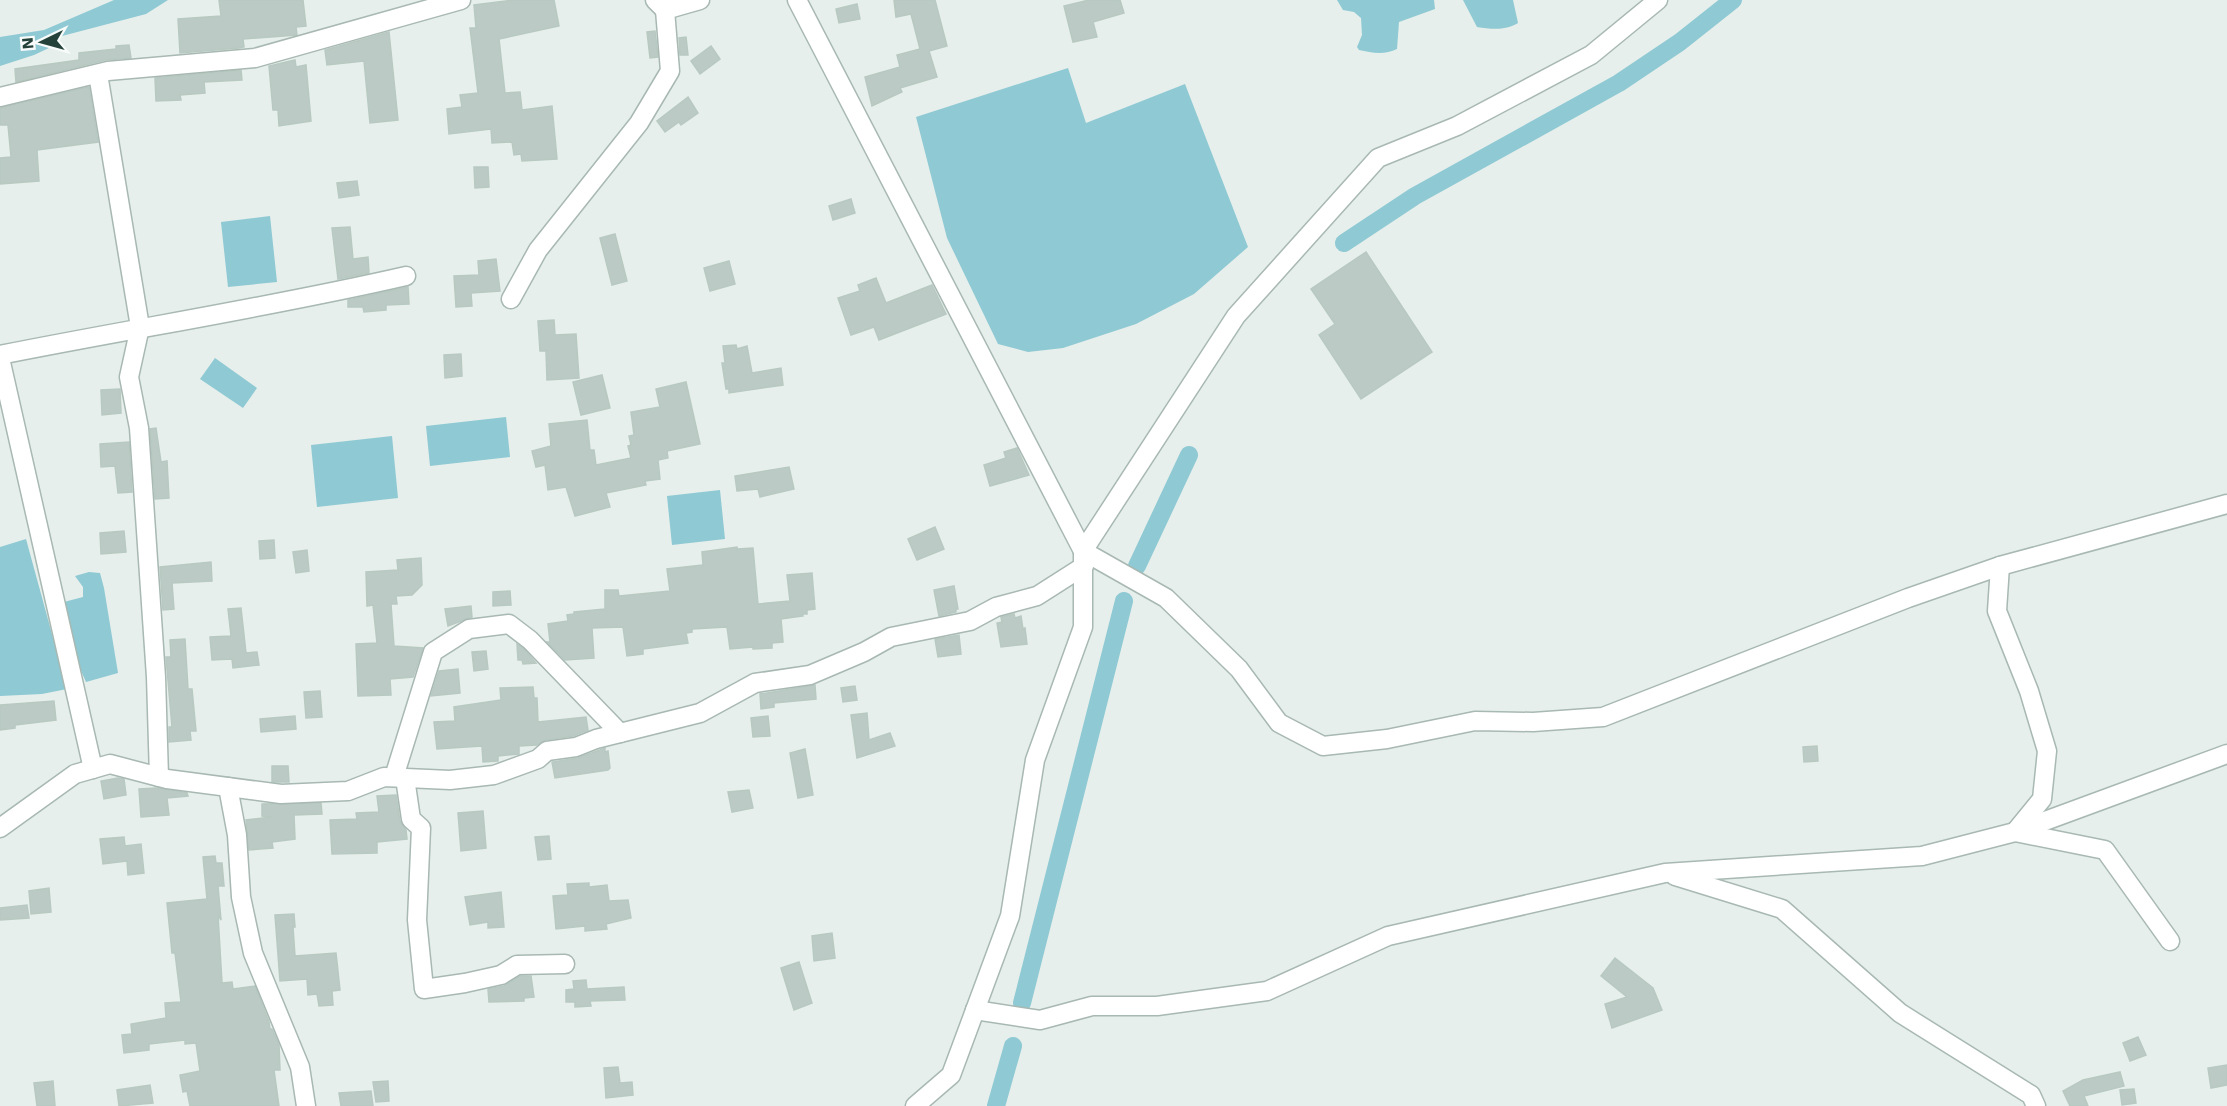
<svg xmlns="http://www.w3.org/2000/svg" width="2227" height="1106" font-family="'Work Sans',sans-serif">
  <rect width="100%" height="100%" fill="#e6efeb"/>
  <g fill="#8ec9d4">
    <polygon points="114,0 168,0 146,14 62,36 51,47 34,55 0,66 0,37 44,30"/>
    <path d="M1337,0H1434L1435,9L1399,22L1397,49C1385,55 1372,53 1359,50L1357,47L1362,35L1361,18L1354,12L1343,10Z"/>
    <path d="M1463,0H1513L1518,23C1505,31 1491,29 1477,27Z"/>
    <polygon points="1068,68 1086,123 1185,84 1248,247 1194,294 1136,324 1063,348 1028,352 998,344 947,238 916,117"/>
    <polygon points="270,216 277,282 228,287 221,222"/>
    <polygon points="215,358 257,388 243,408 200,379"/>
    <polygon points="506,417 510,457 430,466 426,426"/>
    <polygon points="392,436 398,498 317,507 311,445"/>
    <polygon points="720,490 725,539 672,545 667,496"/>
    <polygon points="26,539 67,689 42,694 0,696 0,547"/>
    <polygon points="89,572 100,573 104,588 118,673 86,682 70,646 60,603 83,597 83,587 75,576"/>
  </g>
  <g fill="none" stroke-linecap="round" stroke-linejoin="round">
    <g stroke="#8ec9d4" stroke-width="18">
      <polyline points="1344,243 1415,196 1619,83 1680,42 1733,0"/>
      <polyline points="1137,566 1189,455"/>
      <polyline points="1022,1003 1124,601"/>
      <polyline points="996,1106 1013,1046"/>
    </g>
  </g>
  <g fill="#bbcac4" stroke="#b8c9c2" stroke-width="1.5">
    <polygon points="219,0 303,0 306,26 296,27 297,35 243,39 244,47 239,48 180,53 178,19 221,16"/>
    <polygon points="514,0 554,0 559,26 499,39 505,93 520,92 522,110 552,106 557,159 522,161 521,154 514,155 512,142 492,143 491,129 449,134 447,109 462,107 460,95 478,93 470,28 476,28 474,5"/>
    <polygon points="894,0 935,0 947,46 929,51 937,77 900,88 902,92 872,106 865,77 900,67 897,55 920,49 911,14 896,17"/>
    <polygon points="1089,0 1120,0 1124,13 1093,22 1097,37 1073,42 1064,6"/>
    <polygon points="857,4 860,19 839,23 836,9"/>
    <polygon points="655,31 658,57 650,58 647,32"/>
    <polygon points="389,32 398,120 370,123 364,61 327,65 325,50"/>
    <polygon points="686,37 688,55 680,55 679,38"/>
    <polygon points="129,45 131,58 105,60 16,82 15,69 79,60 79,53 116,49 116,46"/>
    <polygon points="711,46 720,59 700,74 691,61"/>
    <polygon points="295,60 296,67 306,65 311,121 279,126 278,110 273,110 269,66"/>
    <polygon points="241,70 242,80 204,82 205,93 180,95 181,100 156,101 155,78"/>
    <polygon points="89,87 98,142 37,150 39,181 0,184 0,158 11,157 8,125 0,125 0,108"/>
    <polygon points="688,97 698,113 681,125 679,122 665,132 657,121"/>
    <polygon points="474,167 488,167 489,187 475,188"/>
    <polygon points="357,181 359,195 339,198 337,183"/>
    <polygon points="851,199 855,213 833,220 829,206"/>
    <polygon points="350,227 353,259 368,257 369,273 338,279 332,228"/>
    <polygon points="615,234 627,281 612,285 600,238"/>
    <polygon points="1366,252 1432,352 1361,399 1319,335 1335,324 1311,289"/>
    <polygon points="496,259 500,291 471,293 472,306 456,307 454,276 479,275 478,261"/>
    <polygon points="729,261 735,284 710,291 704,268"/>
    <polygon points="876,278 886,303 932,285 946,314 879,340 874,327 851,335 838,298 860,291 858,285"/>
    <polygon points="408,287 409,304 386,305 386,310 364,312 363,307 348,307 348,300"/>
    <polygon points="554,320 555,335 576,334 579,378 547,380 546,351 540,351 538,321"/>
    <polygon points="736,345 737,349 747,346 752,373 781,368 783,385 729,393 729,389 726,389 722,363 725,363 723,346"/>
    <polygon points="461,354 462,376 445,378 444,355"/>
    <polygon points="602,375 610,408 581,415 573,382"/>
    <polygon points="686,382 700,444 667,451 668,458 658,460 660,479 645,481 646,485 606,493 610,507 575,516 566,487 548,490 545,465 536,467 532,451 551,446 549,424 587,420 590,450 594,450 596,465 631,458 628,446 631,445 629,436 634,435 631,412 660,407 656,389"/>
    <polygon points="120,389 121,413 102,415 101,390"/>
    <polygon points="156,428 161,462 167,461 169,498 155,499 150,429"/>
    <polygon points="129,442 132,492 118,493 115,466 101,467 100,444"/>
    <polygon points="1017,448 1029,475 990,486 984,465 1006,458 1004,452"/>
    <polygon points="789,467 794,489 760,497 758,489 737,491 735,476"/>
    <polygon points="935,527 944,549 917,560 908,539"/>
    <polygon points="124,531 126,552 101,554 100,533"/>
    <polygon points="274,540 275,558 260,559 259,541"/>
    <polygon points="737,547 737,549 753,548 758,604 790,601 787,575 812,573 815,609 807,610 807,614 802,614 803,616 781,619 783,642 772,643 772,648 753,649 753,647 730,649 727,627 692,629 692,632 686,633 688,643 643,649 643,654 627,656 623,627 592,628 594,658 565,660 547,642 550,642 548,624 568,621 567,615 574,614 574,612 605,609 605,590 618,590 619,596 670,591 667,569 703,565 702,552"/>
    <polygon points="307,550 309,571 296,573 293,552"/>
    <polygon points="421,558 422,585 412,595 396,596 397,604 391,604 394,646 423,648 413,677 390,679 391,695 358,696 356,644 377,643 373,605 367,606 366,572 398,570 397,560"/>
    <polygon points="211,562 212,581 172,583 174,609 163,610 160,567"/>
    <polygon points="954,586 958,609 956,609 956,612 939,616 934,590"/>
    <polygon points="510,591 511,605 493,606 493,592"/>
    <polygon points="471,606 472,617 448,626 445,609"/>
    <polygon points="241,608 246,653 257,652 259,665 233,668 232,659 212,660 210,637 231,636 228,609"/>
    <polygon points="1014,614 1015,618 1021,616 1023,629 1025,628 1027,644 1001,647 997,623 1002,622 1001,617"/>
    <polygon points="959,635 961,654 938,657 935,639"/>
    <polygon points="185,639 188,689 192,689 196,731 190,731 191,740 169,742 169,727 172,727 166,657 171,657 170,640"/>
    <polygon points="517,644 523,648 536,663 523,664 522,660 518,660"/>
    <polygon points="486,651 488,669 474,671 472,652"/>
    <polygon points="458,669 460,693 431,696 439,671"/>
    <polygon points="815,685 816,699 774,703 774,707 761,709 760,694"/>
    <polygon points="855,686 857,700 843,702 841,688"/>
    <polygon points="533,687 534,698 537,698 538,722 586,717 588,730 573,736 545,740 537,745 519,746 519,754 498,756 498,761 483,762 482,746 437,749 434,722 455,721 454,707 501,700 500,688"/>
    <polygon points="320,691 322,717 306,718 304,692"/>
    <polygon points="54,701 56,720 15,725 15,728 0,730 0,705"/>
    <polygon points="867,713 869,740 890,733 895,746 857,758 851,715"/>
    <polygon points="295,716 296,729 261,732 260,719"/>
    <polygon points="768,716 770,736 753,737 751,718"/>
    <polygon points="1817,746 1818,761 1804,762 1803,747"/>
    <polygon points="605,748 605,752 608,751 610,768 608,770 555,778 552,762 578,758"/>
    <polygon points="805,749 813,795 798,798 790,753"/>
    <polygon points="272,766 288,766 289,782 272,782"/>
    <polygon points="118,778 124,779 126,795 104,799 101,781"/>
    <polygon points="157,788 187,793 188,796 167,798 169,815 141,817 139,789"/>
    <polygon points="749,790 753,808 732,812 728,792"/>
    <polygon points="396,795 400,821 406,830 407,839 377,842 377,853 332,854 330,820 357,819 356,813 379,812 377,796"/>
    <polygon points="321,803 322,814 294,815 295,839 272,842 273,848 249,850 246,820 272,817 262,816 262,804"/>
    <polygon points="483,811 486,848 461,851 458,813"/>
    <polygon points="549,836 551,859 538,860 535,837"/>
    <polygon points="124,837 125,846 141,844 144,873 128,875 127,861 103,864 100,839"/>
    <polygon points="215,856 216,863 222,863 224,886 218,886 221,920 218,915 222,983 232,982 233,989 255,986 269,1022 270,1029 272,1029 279,1045 280,1070 274,1070 279,1106 190,1106 187,1091 183,1092 180,1075 200,1071 196,1043 185,1044 185,1040 149,1044 149,1050 124,1053 122,1035 132,1034 131,1024 166,1018 165,1003 181,1002 175,953 172,953 167,903 207,899 203,857"/>
    <polygon points="589,883 589,887 607,885 609,901 628,900 631,918 606,924 607,929 585,931 585,926 556,929 553,896 568,895 567,884"/>
    <polygon points="49,888 51,912 31,914 29,891"/>
    <polygon points="501,892 504,927 488,928 488,922 470,925 465,897"/>
    <polygon points="27,905 29,918 0,920 0,908"/>
    <polygon points="294,914 295,927 293,927 295,956 336,953 340,990 332,991 333,1005 319,1006 317,994 308,995 307,979 280,981 275,915"/>
    <polygon points="832,933 835,958 814,961 812,936"/>
    <polygon points="1615,958 1653,988 1662,1010 1612,1028 1605,1004 1627,997 1601,976"/>
    <polygon points="799,962 812,1003 794,1010 781,968"/>
    <polygon points="520,976 531,976 534,997 524,998 524,1001 489,1002 488,989 504,986"/>
    <polygon points="586,980 587,989 624,987 625,1000 590,1001 591,1006 575,1007 575,1002 566,1002 566,990 574,989 573,981"/>
    <polygon points="2138,1037 2146,1055 2130,1061 2123,1043"/>
    <polygon points="2227,1065 2227,1085 2211,1088 2208,1068"/>
    <polygon points="618,1067 620,1083 632,1082 633,1095 606,1098 604,1068"/>
    <polygon points="2120,1072 2124,1086 2084,1096 2088,1106 2070,1106 2063,1091 2083,1080"/>
    <polygon points="53,1081 55,1106 37,1106 34,1083"/>
    <polygon points="388,1081 389,1101 376,1102 373,1082"/>
    <polygon points="150,1085 153,1103 119,1106 117,1090"/>
    <polygon points="2134,1089 2136,1103 2122,1105 2120,1090"/>
    <polygon points="371,1091 373,1106 341,1106 339,1093"/>
  </g>
  <g fill="none" stroke-linecap="round" stroke-linejoin="round">
    <g stroke="#a8b8b2" stroke-width="21">
      <g id="minor">
        <polyline points="655,0 665,10 700,0"/>
        <polyline points="797,0 1083,551 1166,598 1239,669 1279,723 1323,746 1387,739 1475,721 1533,722 1603,717 1908,598 2000,566 2227,504"/>
        <polyline points="98,74 140,327 129,377 139,428 156,677 159,777"/>
        <polyline points="0,97 108,71 255,58 461,0"/>
        <polyline points="511,299 538,250 639,123 670,71 665,10"/>
        <path d="M0,355C135,328 272,307 406,276"/>
        <polyline points="0,358 93,769"/>
        <polyline points="2000,566 1997,611 2029,691 2047,751 2042,799 2015,832 2105,850 2170,941"/>
        <polyline points="394,777 433,652 469,629 509,624 530,640 620,733"/>
        <polyline points="405,778 411,819 421,828 417,920 424,989 465,983 501,975 517,965 565,964"/>
        <polyline points="228,787 237,835 241,897 253,953 300,1067 306,1106"/>
        <polyline points="0,828 75,774 110,764 167,779 281,794 348,791 384,777 450,780 494,775 538,759 547,751 576,747 596,739 700,713 755,683 810,675 864,652 891,637 970,621 996,607 1037,596 1084,566"/>
        <polyline points="1675,876 1782,909 1900,1013 2031,1095 2036,1106"/>
        <polyline points="975,1010 1040,1020 1092,1006 1157,1006 1267,991 1388,936 1665,873 1922,856 2015,832 2227,754"/>
        <polyline points="915,1106 951,1075 1010,916 1035,760 1083,627 1083,551 1236,316 1378,158 1457,126 1591,55 1658,0"/>
      </g>
    </g>
    <use href="#minor" stroke="#fff" stroke-width="18"/>
  </g>
  <g transform="translate(42 42) rotate(265)" stroke="#f7fbf9" stroke-width="4.5" paint-order="stroke">
  <path d="M0-4.5L10 22L0 15L-10 22Z" fill="#24423a"/>
  <text y="-9" font-size="16" font-weight="bold" text-anchor="middle" fill="#24423a">N</text>
  </g>
</svg>
